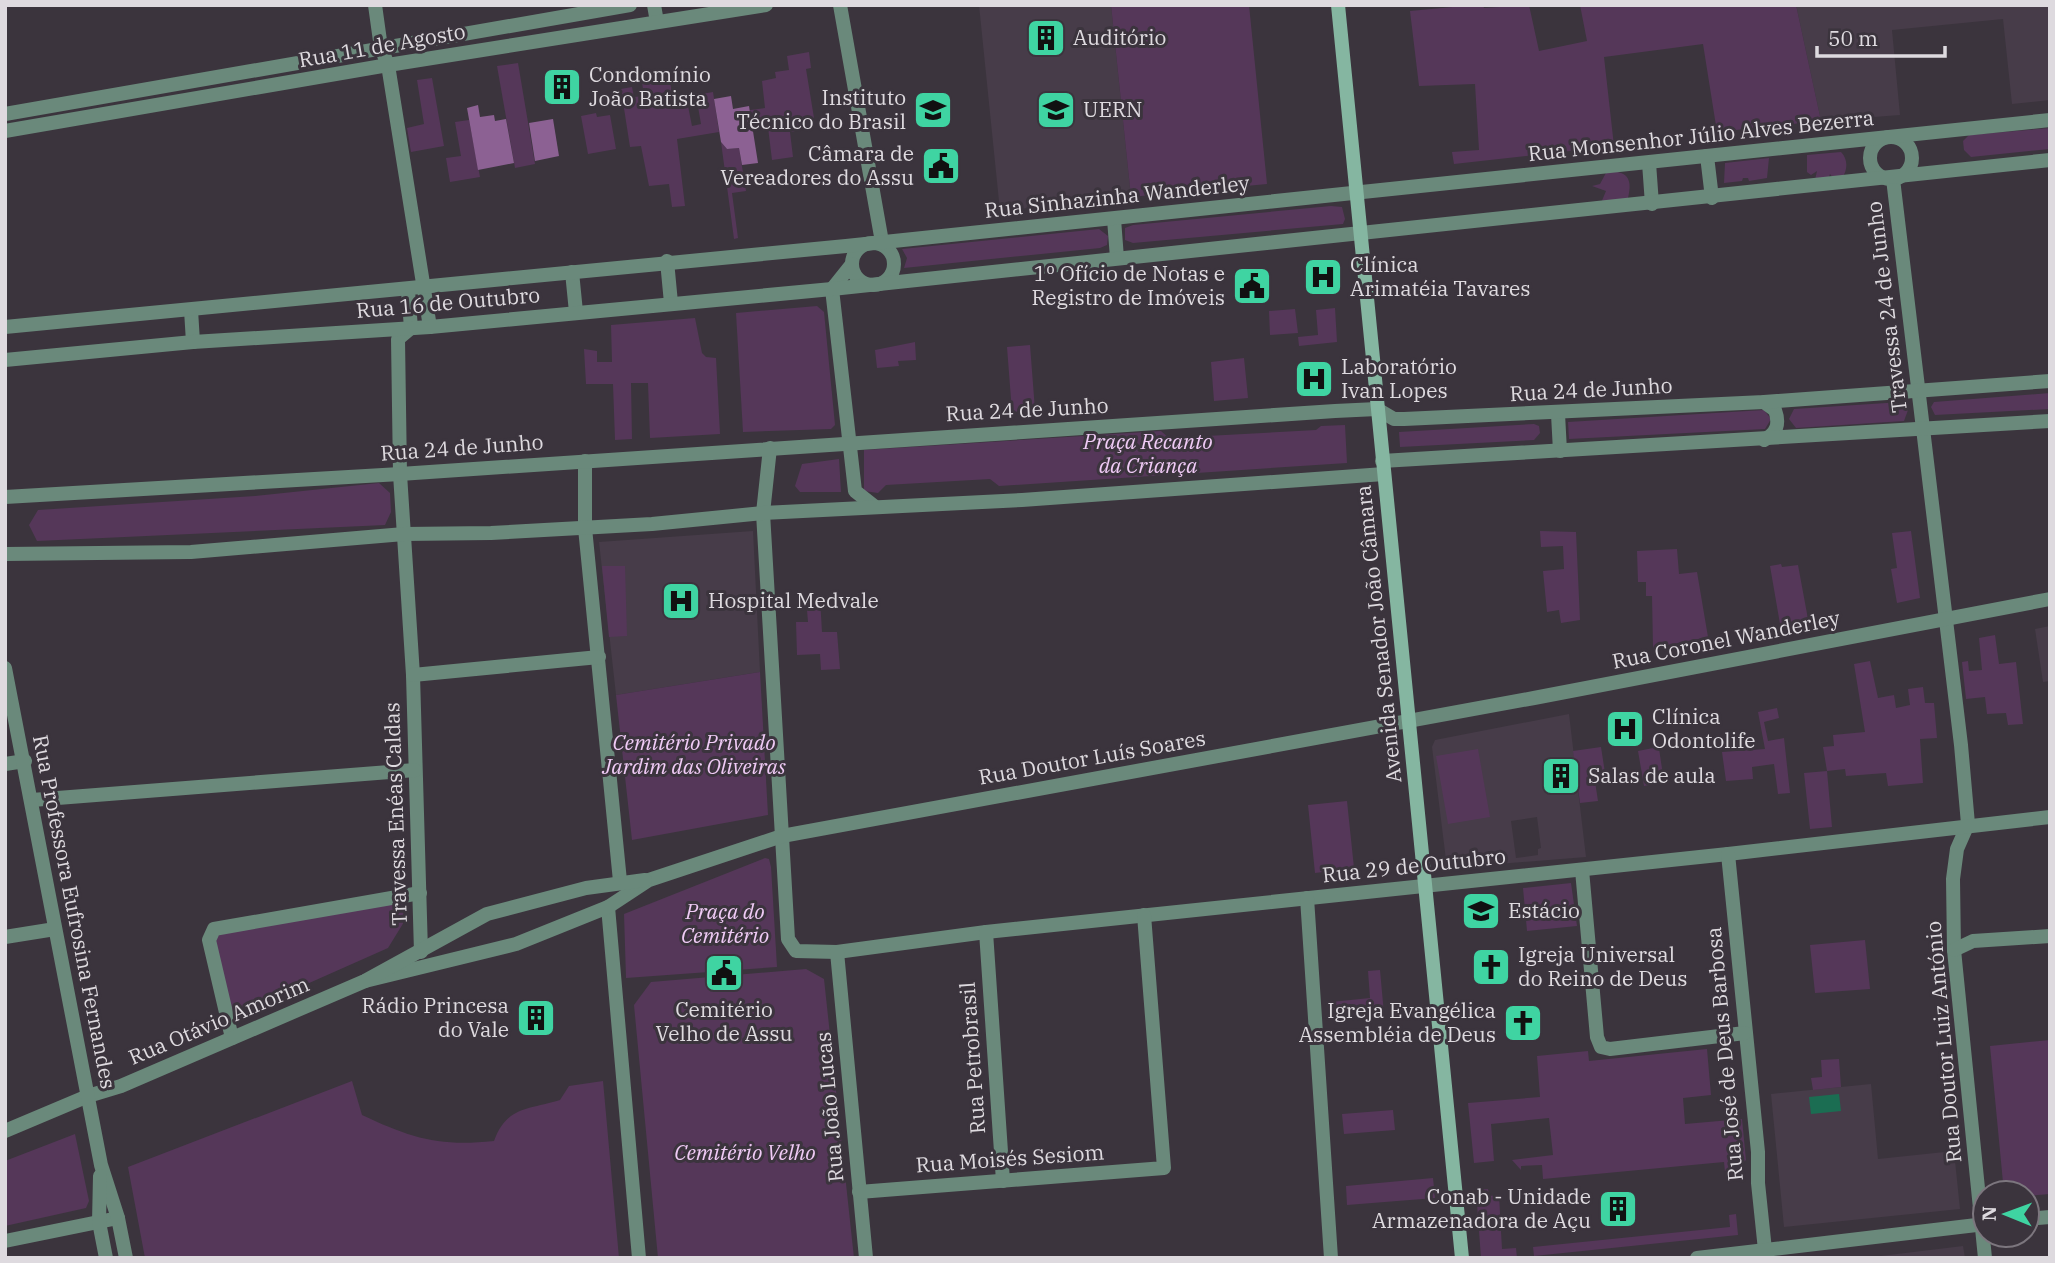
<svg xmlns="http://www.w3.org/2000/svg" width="2055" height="1263" font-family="'IBM Plex Serif',serif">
  <rect width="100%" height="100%" fill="#3b343d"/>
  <g fill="#473c49" fill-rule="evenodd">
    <polygon points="979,5 1111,5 1131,197 1000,211"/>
    <polygon points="1796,5 2050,5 2050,100 2012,104 2003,19 1892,30 1900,115 1821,121"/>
    <polygon points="753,531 760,672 616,695 599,542"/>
    <polygon points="2050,626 2050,681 2043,682 2035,629"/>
    <path d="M1569,714L1586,857L1447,868L1432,747L1435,740ZM1537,817L1541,848L1538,849V855L1516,858L1511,821Z"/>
    <polygon points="1871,1084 1878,1159 1954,1151 1960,1209 1784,1227 1771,1094"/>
    <polygon points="1963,1246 1965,1258 1864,1258"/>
  </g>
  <g fill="#553759">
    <polygon points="1111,5 1249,5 1267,184 1131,197"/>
    <polygon points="1474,5 1483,5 1484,8 1529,5 1539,51 1587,41 1580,5 1796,5 1821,121 1717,132 1703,44 1604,57 1614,146 1454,164 1452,152 1479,150 1475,84 1419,86 1410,11"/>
    <polygon points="809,52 811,68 806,69 814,118 806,119 807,129 790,132 793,157 772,160 767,119 752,120 750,110 765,108 762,81 776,78 775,72 789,70 787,56"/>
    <polygon points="518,63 535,164 515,168 497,66"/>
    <polygon points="432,78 444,146 411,152 407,128 424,124 417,80"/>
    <polygon points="656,80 657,85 670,82 674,103 687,101 692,126 701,124 696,95 713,92 719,132 677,139 685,206 672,207 669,184 649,186 641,146 630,147 621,89 632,87 634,97 644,96 642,82"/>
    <polygon points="596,113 597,117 610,115 616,149 588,154 581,116"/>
    <polygon points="469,120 480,177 450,182 446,158 461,156 455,122"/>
    <polygon points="2050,128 2050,149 1971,157 1964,150 1963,141 1969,135"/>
    <polygon points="721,142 727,149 739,148 746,191 732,193 738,238 734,239"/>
    <path d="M1841,152C1848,159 1848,170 1842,178L1834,179L1830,174L1828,180H1815L1817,171L1811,175L1807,172V155Z"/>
    <polygon points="1769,158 1767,178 1749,181 1748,178 1743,178 1742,181 1724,183 1725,163"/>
    <path d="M1607,171C1627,171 1633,178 1628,198L1601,203L1606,191L1592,186L1600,184Z"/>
    <polygon points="1331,206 1342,207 1345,219 1343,224 1133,243 1125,240 1125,228 1133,225"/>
    <polygon points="1099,229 1108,236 1107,245 1100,248 904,268 907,258 902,249"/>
    <polygon points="817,306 824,312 835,425 831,429 743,432 736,313"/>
    <polygon points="1335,308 1337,342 1299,346 1298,337 1318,335 1316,310"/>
    <polygon points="1295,309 1298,333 1270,335 1269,311"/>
    <polygon points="695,318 702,353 706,357 716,358 720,434 650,438 648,383 631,383 632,439 615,440 613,384 586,384 584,349 597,351 597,362 612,362 611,325"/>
    <polygon points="915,342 916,360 898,361 899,366 877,368 875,350"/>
    <polygon points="1030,345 1035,410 1012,412 1007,347"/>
    <polygon points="1244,358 1248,398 1214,401 1211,362"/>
    <polygon points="2050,393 2050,409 1935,415 1931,407 1934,402"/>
    <polygon points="1902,402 1908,410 1904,421 1796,428 1789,419 1794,409"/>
    <polygon points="1764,410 1771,419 1765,429 1569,439 1568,422"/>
    <polygon points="1534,424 1539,426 1540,433 1534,440 1400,447 1399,432"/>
    <polygon points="1345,425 1347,463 999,486 990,479 886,485 878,493 864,491 864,450 1161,431 1169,438 1316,430 1321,426"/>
    <polygon points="839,459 841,492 800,492 795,486 802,464"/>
    <polygon points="379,483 390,493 391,512 385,525 37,541 29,525 38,510 255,496"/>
    <polygon points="1540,531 1576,532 1580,620 1561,623 1559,610 1547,612 1543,571 1564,569 1563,546 1541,547"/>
    <polygon points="1911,531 1920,598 1897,603 1891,569 1897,568 1892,533"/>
    <polygon points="1677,549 1679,574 1697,572 1708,637 1653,648 1652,596 1646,596 1646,582 1638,582 1637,551"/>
    <polygon points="1781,564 1782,567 1798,565 1808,619 1780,624 1770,566"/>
    <polygon points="602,566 625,566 627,636 609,637"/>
    <polygon points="806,598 820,598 822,632 837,632 840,669 821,670 820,654 797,655 796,622 808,622"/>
    <polygon points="1995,635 1999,664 2016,662 2023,724 2008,725 2006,713 1987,714 1985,697 1966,699 1962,662 1968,661 1969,671 1982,670 1979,638"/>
    <polygon points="1870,661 1878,698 1894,695 1896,708 1910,705 1908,689 1923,687 1925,703 1934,703 1937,738 1920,739 1923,783 1888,786 1886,773 1846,776 1845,769 1827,771 1832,827 1810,829 1804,773 1827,771 1823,747 1834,746 1833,735 1865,732 1854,664"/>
    <polygon points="760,672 768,815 632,840 616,695"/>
    <polygon points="1777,708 1779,718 1764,722 1768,741 1784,738 1790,793 1778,794 1774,764 1752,767 1753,779 1726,781 1722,752 1765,749 1758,712"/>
    <polygon points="1657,735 1664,782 1644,786 1638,751 1653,748 1651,737"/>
    <polygon points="1601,747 1605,773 1594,775 1598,801 1580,803 1573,751"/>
    <polygon points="1478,749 1490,817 1448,824 1436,756"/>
    <polygon points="1347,801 1354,868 1315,873 1308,805"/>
    <polygon points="765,858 769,859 771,867 777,967 626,978 624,914"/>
    <polygon points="1571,883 1577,926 1527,931 1523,888"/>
    <polygon points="395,897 405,905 404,922 388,948 228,1019 213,934"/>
    <polygon points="1865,940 1870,989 1815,993 1810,945"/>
    <polygon points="806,969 824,979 854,1258 658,1258 634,1005 651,982"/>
    <polygon points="1380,970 1384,1014 1333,1019 1331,1002 1370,998 1368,971"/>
    <polygon points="2050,1040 2050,1194 2027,1196 2027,1193 2004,1193 1990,1046"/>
    <polygon points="1707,1049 1711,1095 1683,1098 1685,1124 1742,1119 1746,1160 1732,1171 1725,1172 1724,1162 1543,1179 1542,1165 1521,1166 1521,1170 1512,1160 1553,1155 1549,1118 1491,1124 1494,1161 1474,1163 1468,1103 1540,1097 1537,1056 1588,1051 1589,1061"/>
    <polygon points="1839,1059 1841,1087 1813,1090 1811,1078 1822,1077 1821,1060"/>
    <path d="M352,1081L362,1115C411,1138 439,1147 494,1141C507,1106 528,1110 560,1100L569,1086L603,1081L619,1258H145L128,1167Z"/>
    <polygon points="1393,1110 1395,1130 1344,1134 1342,1114"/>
    <polygon points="75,1134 89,1201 86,1208 5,1226 5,1161"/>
    <polygon points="1433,1178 1435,1198 1347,1205 1346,1186"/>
    <polygon points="1488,1189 1489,1196 1499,1195 1502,1249 1516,1248 1517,1258 1481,1258 1476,1190"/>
    <polygon points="1736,1214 1738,1235 1534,1256 1533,1247 1730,1227 1729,1215"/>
  </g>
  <g fill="#8c6193">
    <polygon points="731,96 733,109 749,106 758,163 742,165 739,148 727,149 721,142 714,99"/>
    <polygon points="478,105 480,117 494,115 495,121 506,119 514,163 478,170 467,108"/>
    <polygon points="553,119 559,156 535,161 529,123"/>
  </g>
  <polygon fill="#1b6d52" points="1839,1094 1841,1111 1811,1114 1809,1097"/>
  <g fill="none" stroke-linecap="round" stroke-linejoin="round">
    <g stroke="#6a897b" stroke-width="14">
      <polyline points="375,5 381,48 388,65 430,327"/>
      <polyline points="654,5 657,22"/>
      <polyline points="840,5 882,242"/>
      <polyline points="5,114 630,5"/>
      <polyline points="5,131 388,65 766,5"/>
      <circle cx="1891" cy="158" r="21"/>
      <polyline points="1893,179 1961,745 1968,824 1957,849 1953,879 1954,950 1985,1258"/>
      <circle cx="873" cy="264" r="21"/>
      <polyline points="852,264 832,289 855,491 874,506"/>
      <polyline points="408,291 411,328 398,339 400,474 413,675 421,952"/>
      <polyline points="1558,414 1560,451"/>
      <path d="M1764,440C1777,433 1780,424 1775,410L1764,402"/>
      <polyline points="770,448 763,513 788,939 796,951 837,952 986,932 1728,854 2050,817"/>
      <polyline points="585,461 585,528 620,881"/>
      <polyline points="1382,461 2050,421"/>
      <polyline points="5,497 400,474 1335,411 1377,409 1394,419 1404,419 1764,402 2050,381"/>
      <polyline points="5,554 191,552 404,534 491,533 652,524 763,513 1022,500 1384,474"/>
      <polyline points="413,675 599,657"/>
      <polyline points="5,764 25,761"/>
      <polyline points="32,800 415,770"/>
      <polyline points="1728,854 1758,1152 1758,1183 1765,1250"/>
      <polyline points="1582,870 1597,1037 1601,1047 1610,1049 1745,1033"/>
      <polyline points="1307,898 1331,1258"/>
      <polyline points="608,907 639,1258"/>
      <polyline points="986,932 1003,1181"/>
      <polyline points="5,937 55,929"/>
      <polyline points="1954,950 1973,941 2050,936"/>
      <polyline points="837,952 866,1258"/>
      <polyline points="365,981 516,944 608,907 649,880 782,836 1534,698 2050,599"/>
      <polyline points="232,1038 209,940 214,929 420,893"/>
      <polyline points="5,1131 88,1096 121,1086 365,981 487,914 586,888 645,880"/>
      <polyline points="859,1192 1164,1168 1144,915"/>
      <polyline points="2027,1219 2050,1217"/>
      <polyline points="5,1241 118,1218"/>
      <polyline points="1697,1258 1985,1224"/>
    </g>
    <g stroke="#6a897b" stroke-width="14">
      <polyline points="1707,156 1712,198"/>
      <polyline points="1649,163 1652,204"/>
      <polyline points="1114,219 1117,258"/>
      <polyline points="667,261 671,303"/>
      <polyline points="572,272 576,312"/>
      <polyline points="191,310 193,342"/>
      <polyline points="5,327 846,246 2050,120"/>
      <polyline points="5,360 193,342 430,327 832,289 2050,160"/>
      <polyline points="5,668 101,1165 118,1218 126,1258"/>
      <polyline points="100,1176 99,1222 106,1258"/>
    </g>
    <polyline stroke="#85b6a1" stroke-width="14" points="1338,5 1462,1258"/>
  </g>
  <defs>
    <g id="building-square" transform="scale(2.0125)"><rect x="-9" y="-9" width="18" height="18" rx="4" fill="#3fd4a2" stroke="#3b343d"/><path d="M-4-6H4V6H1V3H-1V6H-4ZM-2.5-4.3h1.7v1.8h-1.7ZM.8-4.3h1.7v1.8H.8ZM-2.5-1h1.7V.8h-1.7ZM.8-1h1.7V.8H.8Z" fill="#111"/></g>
    <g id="school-square" transform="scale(2.0125)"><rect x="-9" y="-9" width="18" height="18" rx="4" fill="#3fd4a2" stroke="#3b343d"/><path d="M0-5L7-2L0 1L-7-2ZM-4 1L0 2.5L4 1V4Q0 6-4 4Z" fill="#111"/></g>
    <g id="university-square" transform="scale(2.0125)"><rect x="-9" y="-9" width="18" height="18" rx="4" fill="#3fd4a2" stroke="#3b343d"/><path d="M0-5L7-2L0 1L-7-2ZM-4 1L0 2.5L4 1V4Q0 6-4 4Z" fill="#111"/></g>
    <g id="civic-square" transform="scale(2.0125)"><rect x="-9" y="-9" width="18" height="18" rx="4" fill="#3fd4a2" stroke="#3b343d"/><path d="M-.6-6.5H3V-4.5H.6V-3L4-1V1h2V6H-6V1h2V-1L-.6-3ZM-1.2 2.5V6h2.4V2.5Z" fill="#111"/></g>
    <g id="hospital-square" transform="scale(2.0125)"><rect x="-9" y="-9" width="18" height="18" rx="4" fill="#3fd4a2" stroke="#3b343d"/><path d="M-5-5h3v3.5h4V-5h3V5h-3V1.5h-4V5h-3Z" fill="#111"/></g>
    <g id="church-square" transform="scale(2.0125)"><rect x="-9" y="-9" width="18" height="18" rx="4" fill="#3fd4a2" stroke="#3b343d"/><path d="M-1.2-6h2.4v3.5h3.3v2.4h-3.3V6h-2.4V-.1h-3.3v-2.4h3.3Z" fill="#111"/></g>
  </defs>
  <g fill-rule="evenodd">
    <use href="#building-square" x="1046" y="38"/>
    <use href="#building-square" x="562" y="87"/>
    <use href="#school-square" x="933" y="110"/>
    <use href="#university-square" x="1056" y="110"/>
    <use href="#civic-square" x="941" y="166"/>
    <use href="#hospital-square" x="1323" y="277"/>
    <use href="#civic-square" x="1252" y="286"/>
    <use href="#hospital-square" x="1314" y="379"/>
    <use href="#hospital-square" x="681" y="601"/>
    <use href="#hospital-square" x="1625" y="729"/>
    <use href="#building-square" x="1561" y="776"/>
    <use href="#university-square" x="1481" y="911"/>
    <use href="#church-square" x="1491" y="967"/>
    <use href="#civic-square" x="724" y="973"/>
    <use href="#building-square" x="536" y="1018"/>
    <use href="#church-square" x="1523" y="1023"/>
    <use href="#building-square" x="1618" y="1209"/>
  </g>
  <g text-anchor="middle" stroke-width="6" stroke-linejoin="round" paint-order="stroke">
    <g font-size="21" fill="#dedadf" stroke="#3b343d" text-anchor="start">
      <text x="1073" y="45">Auditório</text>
      <text x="589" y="82">Condomínio<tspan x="589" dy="24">João Batista</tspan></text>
      <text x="906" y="105" text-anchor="end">Instituto<tspan x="906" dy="24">Técnico do Brasil</tspan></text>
      <text x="1083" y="117">UERN</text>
      <text x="914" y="161" text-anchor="end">Câmara de<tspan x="914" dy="24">Vereadores do Assu</tspan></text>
      <text x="1350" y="272">Clínica<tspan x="1350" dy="24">Arimatéia Tavares</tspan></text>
      <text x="1225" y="281" text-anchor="end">1º Ofício de Notas e<tspan x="1225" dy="24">Registro de Imóveis</tspan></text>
      <text x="1341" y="374">Laboratório<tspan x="1341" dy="24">Ivan Lopes</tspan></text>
      <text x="708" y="608">Hospital Medvale</text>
      <text x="1652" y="724">Clínica<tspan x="1652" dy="24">Odontolife</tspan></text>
      <text x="1588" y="783">Salas de aula</text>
      <text x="1508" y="918">Estácio</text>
      <text x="1518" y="962">Igreja Universal<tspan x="1518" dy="24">do Reino de Deus</tspan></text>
      <text x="509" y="1013" text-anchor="end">Rádio Princesa<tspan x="509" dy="24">do Vale</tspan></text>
      <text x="724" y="1017" text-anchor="middle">Cemitério<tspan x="724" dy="24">Velho de Assu</tspan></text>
      <text x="1496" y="1018" text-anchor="end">Igreja Evangélica<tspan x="1496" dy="24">Assembléia de Deus</tspan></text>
      <text x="1591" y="1204" text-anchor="end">Conab - Unidade<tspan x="1591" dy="24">Armazenadora de Açu</tspan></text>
    </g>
    <g font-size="21" fill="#dedadf" stroke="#3b343d">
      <text transform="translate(382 46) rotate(-10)" y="7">Rua 11 de Agosto</text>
      <text transform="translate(1701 136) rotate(-6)" y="7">Rua Monsenhor Júlio Alves Bezerra</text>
      <text transform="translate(1117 197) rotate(-6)" y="7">Rua Sinhazinha Wanderley</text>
      <text transform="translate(448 303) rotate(-5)" y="7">Rua 16 de Outubro</text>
      <text transform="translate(1887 307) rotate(-97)" y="7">Travessa 24 de Junho</text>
      <text transform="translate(1591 390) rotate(-3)" y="7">Rua 24 de Junho</text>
      <text transform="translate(1027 410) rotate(-3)" y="7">Rua 24 de Junho</text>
      <text transform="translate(462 448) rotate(-4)" y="7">Rua 24 de Junho</text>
      <text transform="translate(1379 634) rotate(-96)" y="7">Avenida Senador João Câmara</text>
      <text transform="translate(1726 640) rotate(-11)" y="7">Rua Coronel Wanderley</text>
      <text transform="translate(1092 758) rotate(-10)" y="7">Rua Doutor Luís Soares</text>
      <text transform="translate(396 814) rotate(-92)" y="7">Travessa Enéas Caldas</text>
      <text transform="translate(1414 866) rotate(-6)" y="7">Rua 29 de Outubro</text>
      <text transform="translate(74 912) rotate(79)" y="7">Rua Professora Eufrosina Fernandes</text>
      <text transform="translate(219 1021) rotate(-23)" y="7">Rua Otávio Amorim</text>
      <text transform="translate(1944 1042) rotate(-95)" y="7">Rua Doutor Luiz António</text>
      <text transform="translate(1725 1054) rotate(-95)" y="7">Rua José de Deus Barbosa</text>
      <text transform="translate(973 1058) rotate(-94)" y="7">Rua Petrobrasil</text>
      <text transform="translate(830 1107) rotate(-95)" y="7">Rua João Lucas</text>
      <text transform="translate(1010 1159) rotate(-4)" y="7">Rua Moisés Sesiom</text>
    </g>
    <g font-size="21" font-style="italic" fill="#f0cbf6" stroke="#3b343d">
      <text x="1148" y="449">Praça Recanto<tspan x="1148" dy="24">da Criança</tspan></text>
      <text x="694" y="750">Cemitério Privado<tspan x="694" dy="24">Jardim das Oliveiras</tspan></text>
      <text x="725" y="919">Praça do<tspan x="725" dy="24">Cemitério</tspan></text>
      <text x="745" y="1160">Cemitério Velho</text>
    </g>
  </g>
  <rect width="2055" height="1263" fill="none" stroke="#dedadf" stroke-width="14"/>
  <g transform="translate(2006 1214) rotate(271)"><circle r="33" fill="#3b343d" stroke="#7c767e" stroke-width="2"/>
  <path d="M0-5L12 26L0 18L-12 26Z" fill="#3fd4a2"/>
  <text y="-10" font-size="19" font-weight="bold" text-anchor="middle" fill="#dedadf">N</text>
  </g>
  <path d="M1817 46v10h128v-10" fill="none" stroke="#dedadf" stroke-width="3.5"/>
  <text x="1828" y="46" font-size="21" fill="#dedadf" stroke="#3b343d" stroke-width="5" paint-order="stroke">50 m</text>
</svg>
